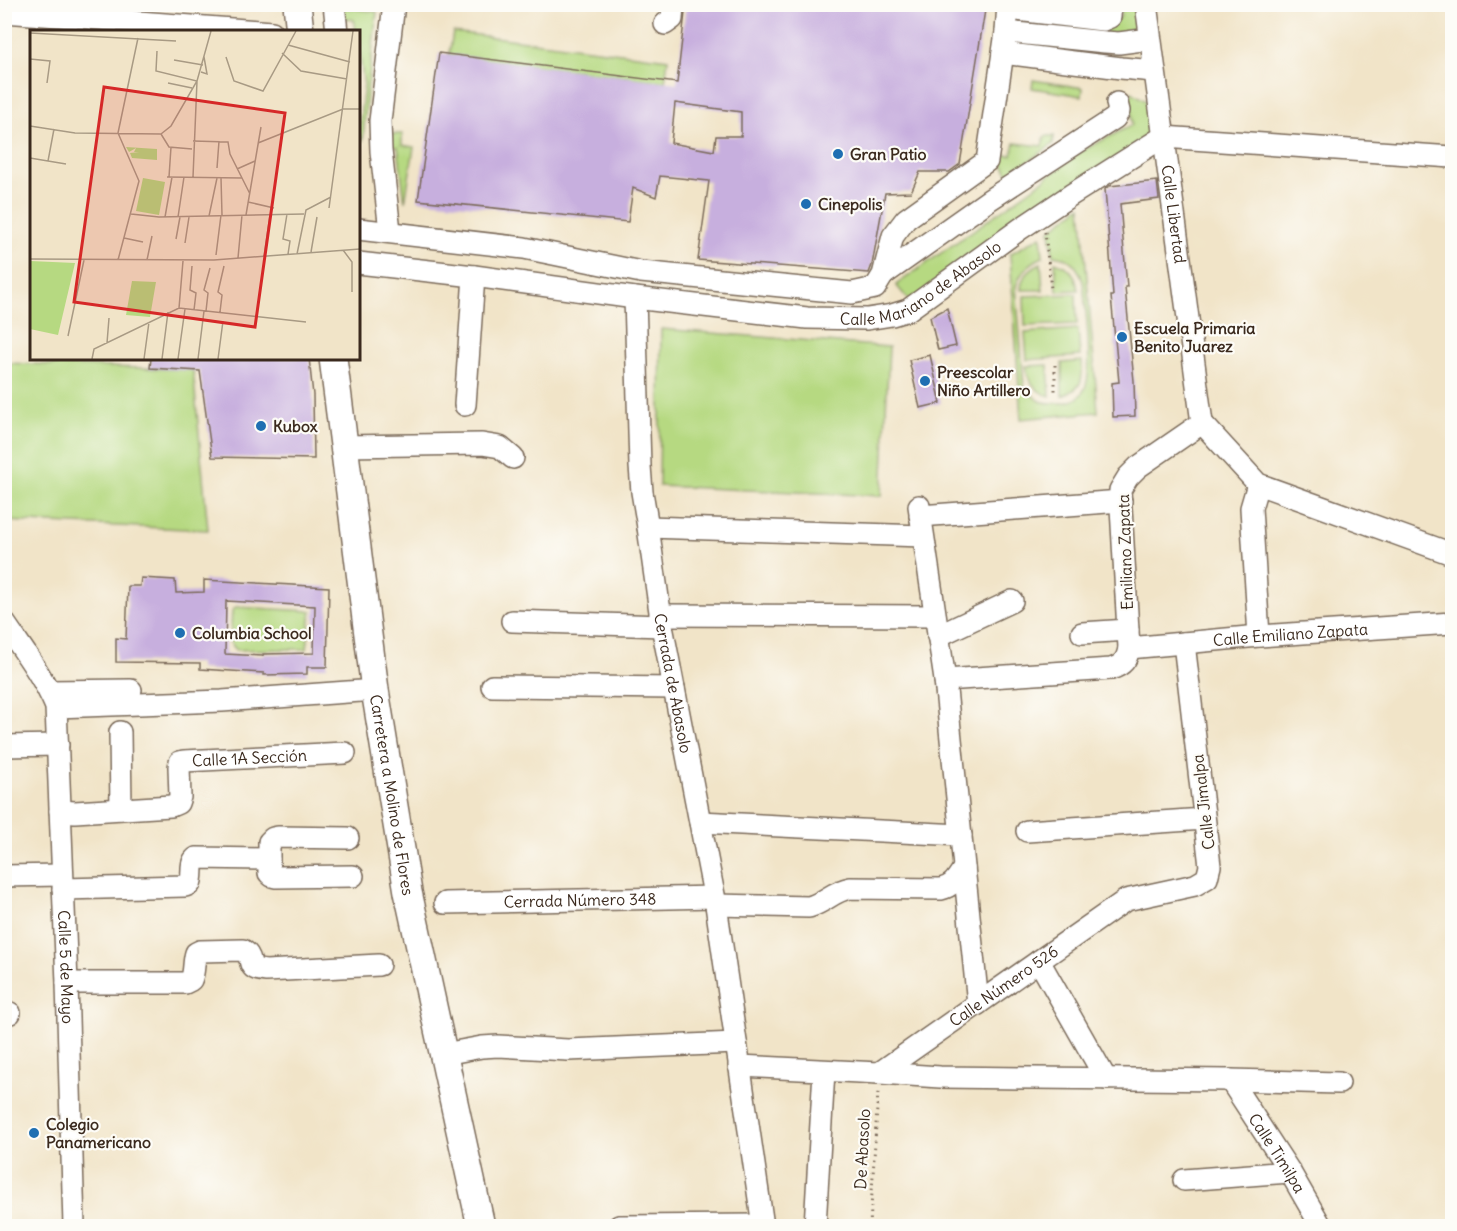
<svg xmlns="http://www.w3.org/2000/svg" width="1457" height="1231" font-family="Delius,sans-serif">
  <rect width="100%" height="100%" fill="#fdfcf7"/>
  <filter id="ink" filterUnits="userSpaceOnUse"><feTurbulence type="fractalNoise" baseFrequency=".0167" numOctaves="2"/><feDisplacementMap in="SourceGraphic" scale="12" xChannelSelector="R" yChannelSelector="G"/><feConvolveMatrix kernelMatrix="1 2 1 2 8 2 1 2 1" color-interpolation-filters="sRGB"/></filter>
  <filter id="wash" filterUnits="userSpaceOnUse"><feTurbulence type="fractalNoise" baseFrequency=".008" numOctaves="4" result="noise"/><feDisplacementMap in="SourceGraphic" scale="24" xChannelSelector="R" yChannelSelector="G"/><feGaussianBlur stdDeviation="1.35" result="paint"/><feColorMatrix in="noise" values="0 0 0 0 0 0 0 0 0 0 0 0 0 0 0 0 0 1.4 0 .05"/><feComposite in="paint" operator="in"/></filter>
  <g filter="url(#wash)">
    <rect width="100%" height="100%" fill="#f1e4c8"/>
    <g fill="#b6d981" stroke="#788250" stroke-width="1.5">
      <polygon points="1122,5 1135,5 1138,24 1131,31 1120,37 1059,32 1062,21 1120,18"/>
      <polygon points="342,7 377,12 367,94 363,141 362,138 358,137 364,85 359,50 358,32 356,31 354,20 343,18"/>
      <polygon points="453,32 668,59 665,82 449,55"/>
      <polygon points="1033,80 1083,88 1082,96 1032,88"/>
      <polygon points="1132,92 1147,102 1153,139 911,303 896,285 1033,188 1078,153 1132,125 1130,96"/>
      <polygon points="390,134 402,134 402,145 414,147 405,202 398,147 389,146"/>
      <polygon points="1045,136 1054,136 1053,144 1012,173 1008,173 1000,159 1000,155 1012,155 1015,143 1042,146"/>
      <path d="M1081,206L1098,412L1021,419L1010,254L1041,236L1043,257C1029,263 1020,273 1016,286L1024,387C1038,402 1041,404 1061,403C1071,402 1079,400 1084,390C1094,373 1085,305 1083,282C1078,266 1071,257 1053,255L1050,230Z"/>
      <path d="M1055,262C1072,268 1075,274 1078,290L1057,291Z"/>
      <path d="M1041,263L1043,290H1021C1021,277 1030,268 1041,263Z"/>
      <polygon points="1076,294 1077,324 1025,326 1024,296"/>
      <polygon points="661,329 889,347 882,496 659,486"/>
      <polygon points="1078,329 1080,356 1027,360 1025,333"/>
      <path d="M1082,361C1083,382 1082,388 1062,396V363Z"/>
      <polygon points="5,363 193,370 208,530 5,521"/>
      <path d="M1048,365L1050,396C1035,392 1028,380 1026,366Z"/>
      <polygon points="236,607 311,611 307,649 236,650 230,642 232,611"/>
    </g>
    <g id="blocks">
      <g fill="#c7afde" fill-rule="evenodd">
        <path d="M686,4H986L960,164L949,172H920L911,192L885,193L872,265L869,273L698,260L709,181L660,176L656,197L633,188L628,222L418,200L439,53L677,83ZM675,103L741,112V136H716L714,151L671,143Z"/>
        <polygon points="1157,181 1159,199 1120,204 1127,287 1125,287 1134,381 1135,416 1113,417 1112,383 1119,382 1111,296 1113,296 1105,189 1109,186"/>
        <polygon points="947,308 956,346 938,350 930,317"/>
        <polygon points="930,355 941,403 920,408 909,360"/>
        <polygon points="151,358 309,358 313,395 314,459 212,457 200,371 150,368"/>
        <path d="M141,578L175,580L176,593L204,592V580L329,587L327,667H307V674L264,675V673L200,669V663L116,662V638L126,639L128,586H140ZM226,601L315,606L314,653L263,654V656L225,654Z"/>
      </g>
    </g>
  </g>
  <g filter="url(#ink)">
    <use href="#blocks" fill-opacity="0" stroke="#7b6b5a" stroke-width="1.5"/>
    <g fill="none" stroke-linecap="round" stroke-linejoin="round">
      <g stroke="#7b6b5a" stroke-width="24">
        <g id="minor">
          <polyline points="334,4 337,32"/>
          <path id="s1" d="M1146,4L1202,423"/>
          <polyline points="1008,9 1103,20 1110,17 1111,4"/>
          <polyline points="4,12 272,32"/>
          <polyline points="665,24 672,19 673,4"/>
          <polyline points="1006,32 1105,42 1119,43 1150,39"/>
          <polyline points="1003,53 1121,68 1154,71"/>
          <polyline points="358,229 524,248 641,272 852,293 875,288 883,275 893,236 906,219 987,161 1006,32 1008,4"/>
          <polyline points="390,231 381,151 380,121 394,4"/>
          <path id="s2" d="M358,263L474,276L635,298L807,318L867,319L892,315L908,310L1020,229L1071,195L1163,137L1452,157"/>
          <polyline points="883,275 989,200 1115,118 1119,111 1117,103"/>
          <path id="s3" d="M635,298L640,466L642,492L648,527L662,626L716,905L763,1226"/>
          <polyline points="465,405 474,276"/>
          <polyline points="1202,423 1258,484 1452,554"/>
          <polyline points="344,446 482,444 500,447 513,458"/>
          <polyline points="1258,484 1251,508 1259,636"/>
          <polyline points="919,506 945,680 978,1004"/>
          <polyline points="920,516 1121,501"/>
          <polyline points="648,527 923,536"/>
          <polyline points="660,615 935,616"/>
          <polyline points="512,621 662,626"/>
          <path id="s4" d="M4,622C23,650 43,676 56,707L67,983L74,1226"/>
          <polyline points="1082,633 1128,630"/>
          <polyline points="938,636 1012,601"/>
          <path id="s5" d="M1129,648L1259,636L1452,623"/>
          <path d="M945,680L1111,669C1123,665 1127,660 1129,648L1120,490L1128,477L1138,467L1202,423"/>
          <polyline points="492,686 674,688"/>
          <polyline points="49,691 131,690"/>
          <polyline points="56,707 222,701 375,690"/>
          <polyline points="120,732 121,809"/>
          <polyline points="4,746 58,745"/>
          <path id="s6" d="M60,811L75,812L171,806L178,803L180,797L179,767L180,762L184,761L345,753"/>
          <polyline points="700,822 961,835"/>
          <polyline points="1027,831 1204,819"/>
          <polyline points="348,838 278,837 273,838 269,842 269,873 272,876 276,877 353,876"/>
          <polyline points="4,876 62,875"/>
          <path d="M63,889L185,886L190,884C194,875 189,864 196,858L269,859"/>
          <path id="s7" d="M445,903L714,897"/>
          <path d="M716,905L809,907C826,902 833,891 850,888L941,889C954,886 957,878 964,868"/>
          <polyline points="1039,961 1106,1079"/>
          <path d="M67,983H185L191,980C195,972 193,962 196,953L200,951L243,950C257,959 242,969 266,971L379,965"/>
          <polyline points="4,1013 10,1013"/>
          <polyline points="444,1054 482,1047 498,1046 568,1050 736,1043"/>
          <polyline points="739,1066 879,1073 940,1077 1230,1080 1339,1083"/>
          <path id="s8" d="M879,1073L1126,900L1195,885L1207,878L1210,866L1184,643"/>
          <path id="s9" d="M1230,1080L1290,1172L1321,1226"/>
          <polyline points="1184,1180 1290,1172"/>
          <polyline points="619,1226 763,1225"/>
          <polyline points="815,1226 824,1071"/>
        </g>
      </g>
      <g stroke="#7b6b5a" stroke-width="30">
        <g id="major">
          <polyline points="297,4 300,32"/>
          <path id="s10" d="M333,358L375,690L408,892L481,1226"/>
        </g>
      </g>
      <g stroke="#7b6b5a" stroke-width="3" stroke-dasharray="1.5 4.5" stroke-linecap="butt">
        <polyline points="1045,232 1051,289"/>
        <polyline points="1055,365 1055,395"/>
        <polyline points="870,1226 878,1091"/>
      </g>
      <use href="#minor" stroke="#fff" stroke-width="21"/>
      <use href="#major" stroke="#fff" stroke-width="27"/>
    </g>
  </g>
  <g fill="#1f6fb2" stroke="#fdfcf7" stroke-width="2">
    <circle cx="838" cy="154" r="6"/>
    <circle cx="806" cy="204" r="6"/>
    <circle cx="1122" cy="337" r="6"/>
    <circle cx="925" cy="381" r="6"/>
    <circle cx="261" cy="426" r="6"/>
    <circle cx="180" cy="633" r="6"/>
    <circle cx="34" cy="1133" r="6"/>
  </g>
  <g text-anchor="middle" stroke-width="4.5" stroke-linejoin="round" paint-order="stroke">
    <g font-size="16" font-weight="bold" fill="#3b2a1e" stroke="#fdfcf7" text-anchor="start">
      <text x="850" y="160">Gran Patio</text>
      <text x="818" y="210">Cinepolis</text>
      <text x="1134" y="334">Escuela Primaria<tspan x="1134" dy="18">Benito Juarez</tspan></text>
      <text x="937" y="378">Preescolar<tspan x="937" dy="18">Niño Artillero</tspan></text>
      <text x="273" y="432">Kubox</text>
      <text x="192" y="639">Columbia School</text>
      <text x="46" y="1130">Colegio<tspan x="46" dy="18">Panamericano</tspan></text>
    </g>
    <g font-size="16" fill="#3b2a1e" stroke="#fdfcf7">
      <text dy="6" stroke="none"><textPath href="#s1" startOffset="212">Calle Libertad</textPath></text>
      <text dy="6" stroke="none"><textPath href="#s2" startOffset="576">Calle Mariano de Abasolo</textPath></text>
      <text transform="translate(1125 552) rotate(-92)" y="6">Emiliano Zapata</text>
      <text dy="6" stroke="none"><textPath href="#s5" startOffset="162">Calle Emiliano Zapata</textPath></text>
      <text dy="6" stroke="none"><textPath href="#s3" startOffset="388">Cerrada de Abasolo</textPath></text>
      <text dy="6" stroke="none"><textPath href="#s6" startOffset="230">Calle 1A Sección</textPath></text>
      <text dy="6" stroke="none"><textPath href="#s10" startOffset="441">Carretera a Molino de Flores</textPath></text>
      <text transform="translate(1203 802) rotate(-97)" y="6">Calle Jimalpa</text>
      <text dy="6" stroke="none"><textPath href="#s7" startOffset="135">Cerrada Número 348</textPath></text>
      <text dy="6" stroke="none"><textPath href="#s4" startOffset="360">Calle 5 de Mayo</textPath></text>
      <text dy="6" stroke="none"><textPath href="#s8" startOffset="152">Calle Número 526</textPath></text>
      <text transform="translate(862 1149) rotate(-87)" y="6">De Abasolo</text>
      <text dy="6" stroke="none"><textPath href="#s9" startOffset="87">Calle Timilpa</textPath></text>
    </g>
  </g>
  <g transform="translate(30 30)">
    <rect width="330" height="330" fill="#f1e4c8"/>
    <path d="M96,117L127,119V130L102,128L100,123L109,122H104L106,118L99,122ZM113,148L135,152L129,185L106,181ZM0,231L45,233L28,305L0,299ZM102,251L126,252L120,287L96,285Z" fill="#b6d981"/>
    <path fill="none" stroke="#a89a84" stroke-width="1.5" d="M0,3L146,11M258,15L320,32M127,21L126,41L167,51L163,147M252,23L271,41L317,49M196,27L204,51L233,61L266,1M0,29L20,31L17,53M144,30L173,35M171,42L177,44L174,27M138,53L162,58M0,96L45,103L131,104M131,104L141,96L167,51L181,1M131,104L139,117L162,119M163,111L198,112L200,124L220,164M228,113L313,79H330M0,128L36,134M18,131L24,99M187,138L189,111M207,139L225,131M137,147L212,148M139,147L141,117M191,148L192,185M218,172L244,178M299,178L323,1M101,184L129,187L274,184M257,184L253,209L260,211L258,224M216,185L231,97M179,186L187,148M135,187L142,147M148,187L154,147M94,208L113,212M146,209L150,187M155,213L159,187M313,220L322,232V262M281,222L287,187M267,224L276,180L301,167M186,225L191,185M234,226L240,185M208,228L212,185M0,229L184,230L330,219M88,230L109,151L88,103L108,8M117,230L122,206M162,236L160,260L166,263L164,280M149,278L153,231M176,281L178,263L174,260L180,238M190,282L192,265L188,262L194,236M38,306L54,230M77,313L79,288M62,329L64,319L149,278L276,292M114,329L119,292M132,329L138,282M148,329L155,279M168,329L174,281M188,329L193,291"/>
    <path fill="#d62828" fill-opacity="0.15" stroke="#d62828" stroke-width="3" d="M74,57L255,83L225,297L44,272Z"/>
    <rect width="330" height="330" fill="none" stroke="#3b2a1e" stroke-width="3"/>
  </g>
  <rect width="1457" height="1231" fill="none" stroke="#fdfcf7" stroke-width="24"/>
</svg>
